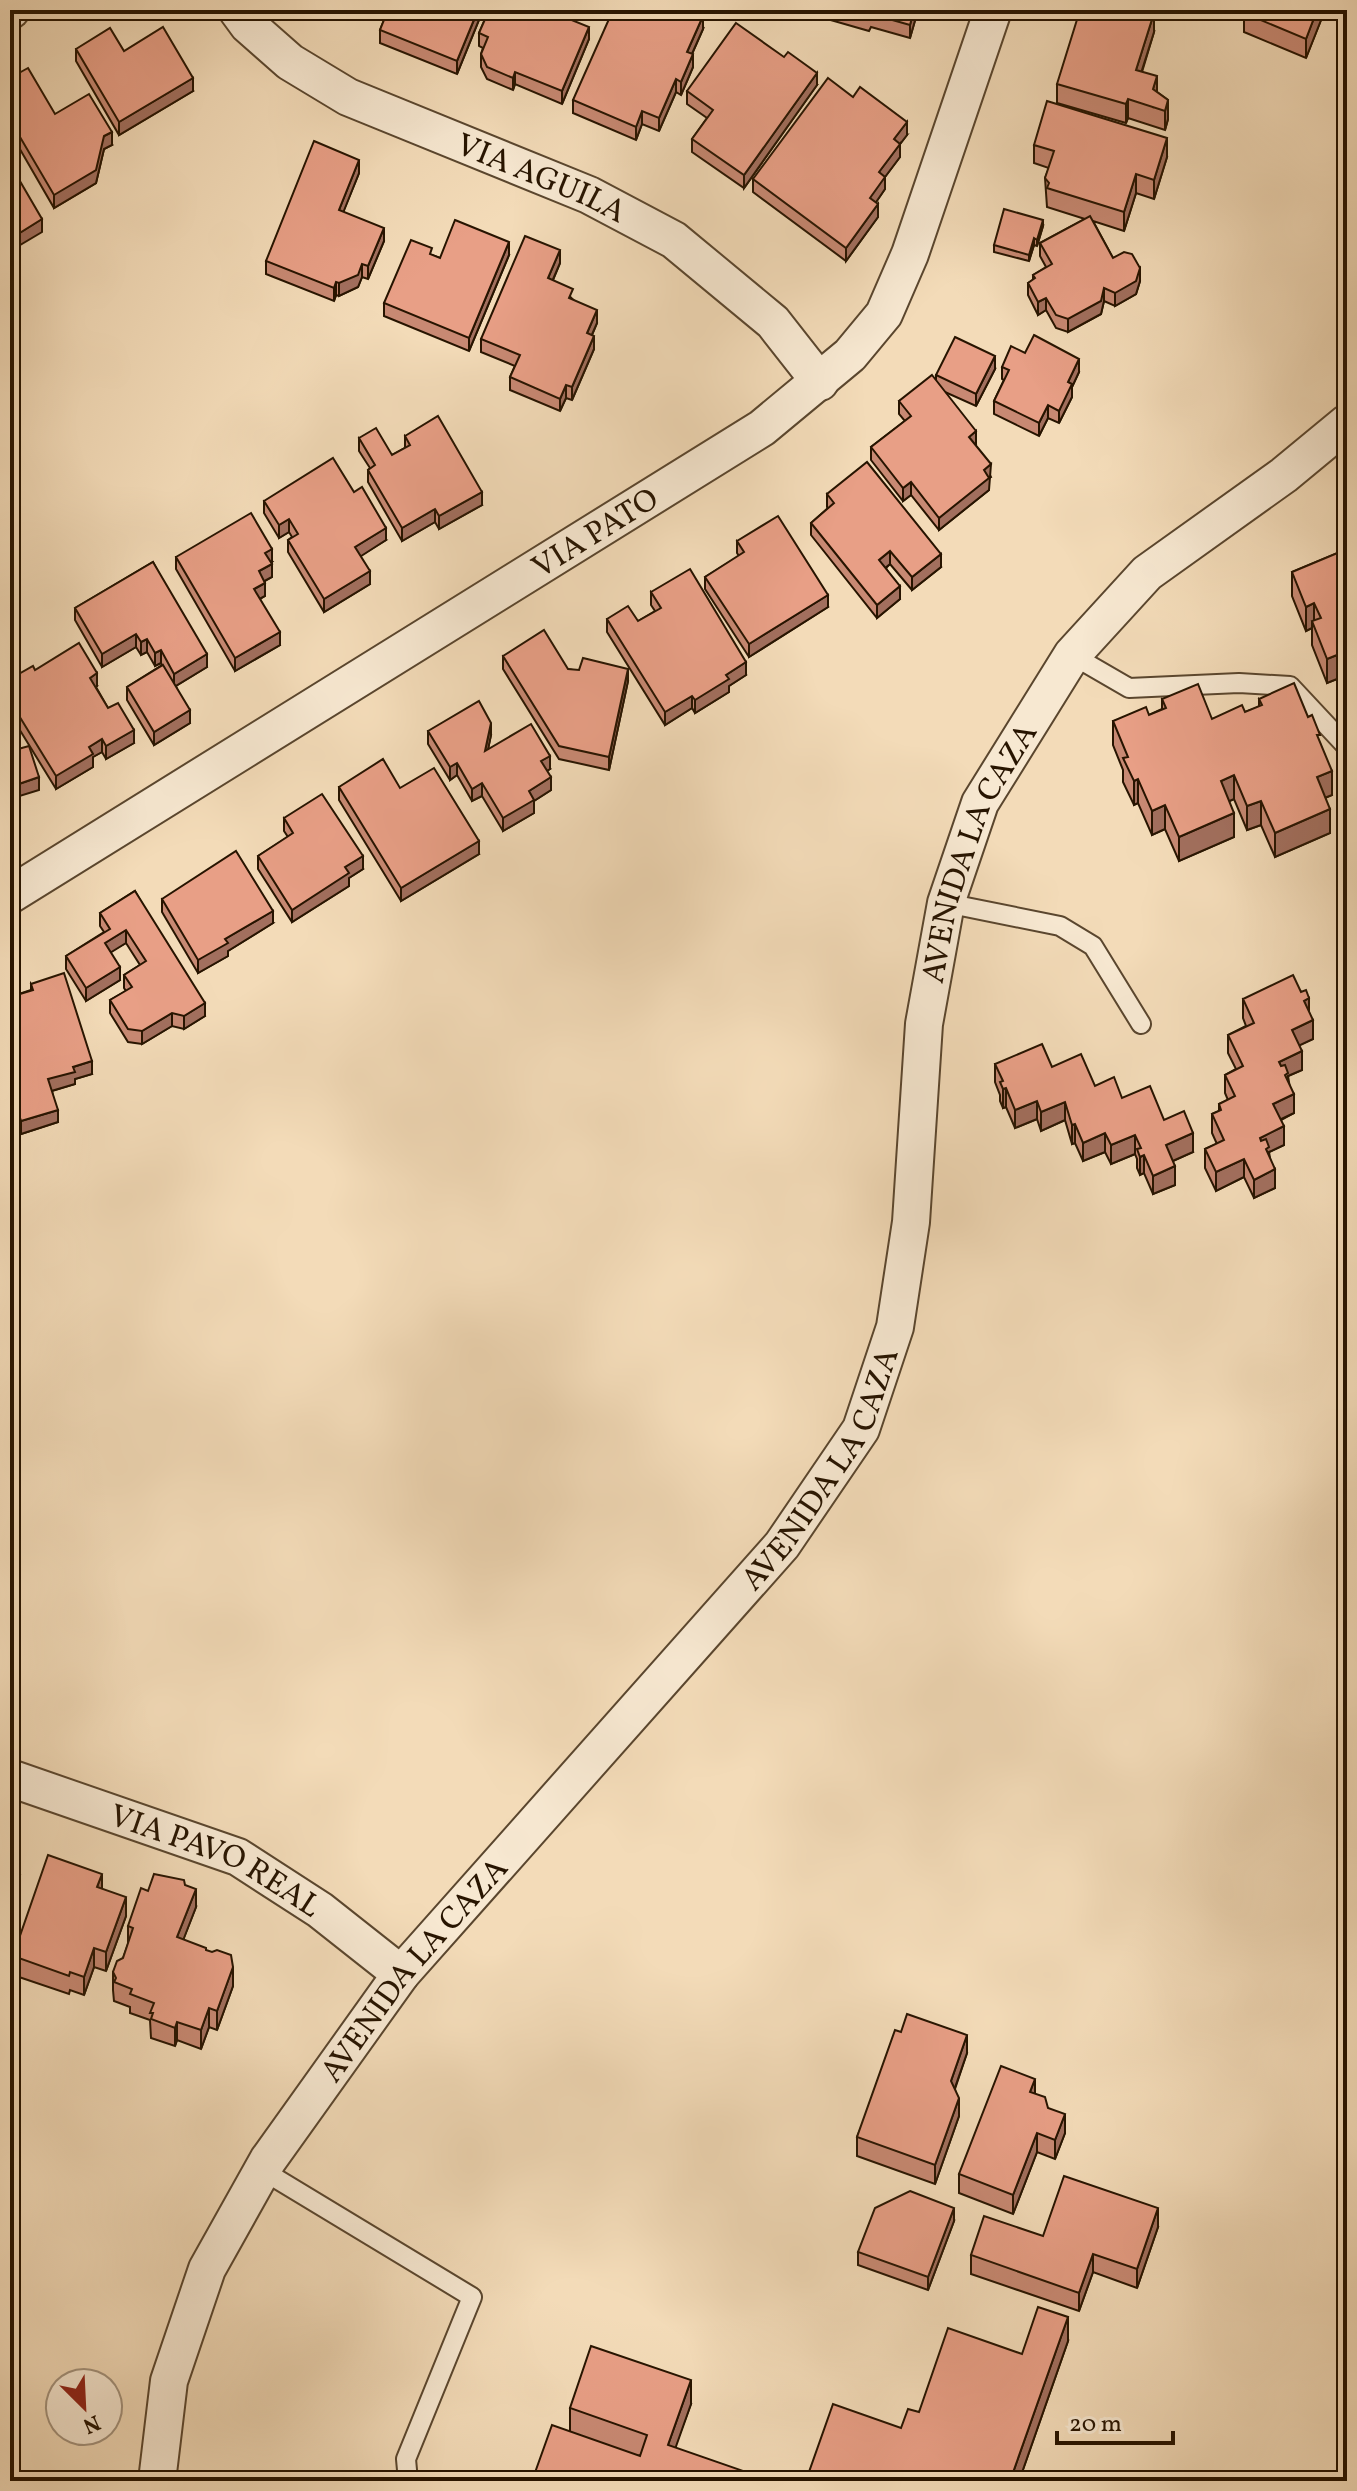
<svg xmlns="http://www.w3.org/2000/svg" width="1357" height="2491" font-family="Vollkorn,serif">
  <rect width="100%" height="100%" fill="#f3dbb8"/>
  <filter id="stains"><feTurbulence type="fractalNoise" baseFrequency=".0025" numOctaves="4"/><feColorMatrix values="0 0 0 0 .2 0 0 0 0 .09 0 0 0 0 .02 0 0 0 .5 -.17"/></filter>
  <radialGradient id="worn" r=".72"><stop offset=".6" stop-color="#630" stop-opacity="0"/><stop offset="1" stop-color="#630" stop-opacity=".3"/></radialGradient>
  <g fill="none" stroke-linecap="round" stroke-linejoin="round">
    <g stroke="#5a462e" stroke-width="22">
      <g id="lane">
        <polyline points="1072,655 1129,688 1239,683 1290,686 1347,747"/>
        <polyline points="946,903 1060,926 1093,946 1141,1024"/>
        <polyline points="262,2170 472,2297 406,2459 408,2481"/>
      </g>
    </g>
    <g stroke="#5a462e" stroke-width="40">
      <g id="street">
        <polyline points="10,10 11,10"/>
        <path id="s1" d="M237,10L248,25L290,62L348,97L589,195L674,240L773,322L820,382"/>
        <path id="s2" d="M10,895L762,428L850,355L884,314L910,254L993,10"/>
        <path id="s3" d="M10,1778L238,1857L320,1910L401,1974"/>
        <path id="s4" d="M157,2481L169,2381L207,2269L268,2160L401,1974L782,1545L861,1429L895,1327L911,1222L924,1024L946,903L980,803L1072,655L1147,573L1284,475L1347,423"/>
      </g>
    </g>
    <use href="#lane" stroke="#f7e8d1" stroke-width="18"/>
    <use href="#street" stroke="#f7e8d1" stroke-width="36"/>
  </g>
  <g fill="#c88973" stroke="#271400" stroke-width="2">
    <polygon points="388,10 483,10 457,74 380,43 380,30"/>
    <polygon points="489,10 578,10 574,20 589,39 562,104 515,84 513,90 487,79 481,67 481,54 483,48 479,46 479,33"/>
    <polygon points="827,10 918,10 910,38 871,27 869,31 827,19"/>
    <polygon points="1325,10 1306,58 1244,32 1244,13"/>
    <polygon points="703,29 692,54 693,67 681,95 676,92 659,131 642,124 636,140 573,113 573,100"/>
    <polygon points="1154,32 1142,72 1157,92 1168,100 1168,119 1165,130 1128,118 1126,123 1057,103 1057,84"/>
    <polygon points="76,49 124,51 193,91 119,135 76,61"/>
    <polygon points="10,78 55,114 112,145 104,149 96,183 54,208 10,132"/>
    <polygon points="817,85 744,188 692,152 692,139 707,118 687,104 687,91"/>
    <polygon points="907,135 900,144 900,157 885,177 885,189 876,202 878,217 846,261 753,192 753,179"/>
    <polygon points="1034,145 1167,157 1154,199 1136,193 1124,231 1093,221 1113,258 1140,281 1136,294 1115,306 1104,301 1101,314 1068,332 1056,328 1046,310 1038,315 1028,295 1028,283 1033,280 1033,275 1046,267 1040,256 1040,243 1085,219 1047,207 1045,178 1049,168 1034,163"/>
    <polygon points="359,173 343,212 384,241 368,279 362,277 358,287 339,296 336,295 334,301 266,274 266,261"/>
    <polygon points="1043,226 1037,246 1034,245 1029,261 994,252 994,245"/>
    <polygon points="432,255 440,258 509,255 469,351 384,316 384,303"/>
    <polygon points="560,263 553,280 597,323 592,335 594,349 572,400 566,398 560,411 510,390 510,377 515,366 481,352 481,339"/>
    <polygon points="1025,353 1079,372 1072,387 1072,397 1059,423 1048,418 1039,436 994,414 994,401 1004,380 1002,379 1002,367"/>
    <polygon points="995,369 976,406 945,392 976,444 975,445 991,477 989,478 989,490 939,530 911,495 903,501 871,460 871,447 905,421 899,414 899,401 936,381 936,375"/>
    <polygon points="405,436 482,505 439,529 435,522 402,541 368,482 368,470 370,468 359,451 359,438 392,455 405,448"/>
    <polygon points="827,494 941,567 912,590 890,564 886,568 900,599 877,618 811,535 811,523 828,508 827,507"/>
    <polygon points="264,501 386,540 360,556 370,584 324,612 288,552 288,540 292,537 289,532 279,538 264,513"/>
    <polygon points="737,541 828,607 749,657 705,589 705,577 739,556 737,553"/>
    <polygon points="1347,549 1347,675 1327,683 1312,645 1312,628 1306,631 1292,596 1292,572"/>
    <polygon points="176,557 272,562 271,563 272,577 265,581 265,596 260,599 280,645 235,671 176,569"/>
    <polygon points="153,562 207,667 176,686 190,723 154,745 127,700 127,687 162,665 161,663 155,666 147,652 141,655 136,647 102,667 75,620 75,608"/>
    <polygon points="651,592 746,675 729,686 729,692 695,713 692,708 665,725 607,632 607,619 638,621 655,611 651,605"/>
    <polygon points="503,656 628,681 609,770 559,759 503,669"/>
    <polygon points="35,670 97,686 96,687 108,708 134,743 106,759 102,752 93,757 93,767 56,789 10,714 10,679"/>
    <polygon points="1162,699 1212,719 1245,712 1259,707 1259,699 1320,743 1332,795 1325,798 1330,833 1275,857 1261,825 1247,830 1234,799 1229,801 1234,837 1179,861 1165,829 1152,835 1138,803 1134,805 1123,782 1123,770 1113,745 1113,721 1149,715 1162,709"/>
    <polygon points="428,731 491,735 488,749 550,769 547,771 551,790 534,801 534,813 503,831 482,796 472,801 457,775 450,780 428,744"/>
    <polygon points="339,787 400,788 479,854 401,901 339,800"/>
    <polygon points="284,818 363,869 349,878 349,886 292,922 258,869 258,856 288,837 284,831"/>
    <polygon points="135,891 205,1016 184,1029 172,1026 142,1044 128,1042 110,1013 110,1000 126,991 124,988 124,975 140,965 126,943 110,952 120,980 86,1001 66,969 66,956 104,932 100,926 100,913"/>
    <polygon points="162,899 273,923 228,951 228,956 198,973 162,912"/>
    <polygon points="31,984 92,1074 75,1079 75,1084 52,1091 58,1122 21,1134 10,1098 10,997 31,990"/>
    <polygon points="1243,999 1309,1012 1313,1039 1299,1045 1302,1070 1288,1076 1294,1113 1281,1120 1284,1145 1269,1152 1275,1188 1254,1198 1244,1177 1216,1191 1205,1168 1205,1149 1217,1144 1212,1133 1212,1114 1219,1111 1219,1104 1228,1100 1225,1093 1225,1075 1236,1069 1228,1053 1228,1035 1246,1026 1243,1018"/>
    <polygon points="995,1064 1052,1067 1122,1098 1164,1120 1193,1152 1173,1161 1175,1185 1153,1194 1144,1173 1140,1175 1137,1168 1137,1159 1135,1154 1111,1164 1105,1152 1083,1161 1075,1143 1072,1144 1065,1120 1041,1131 1037,1119 1015,1128 1006,1107 1003,1108 1000,1101 1000,1095 995,1082"/>
    <polygon points="102,1889 126,1916 106,1971 94,1967 84,1995 70,1990 69,1994 13,1975 13,1956"/>
    <polygon points="196,1907 183,1940 206,1950 233,1986 217,2030 209,2027 201,2049 177,2040 175,2046 151,2038 150,2020 130,2013 130,2007 114,2001 113,1990 113,1972 123,1958 128,1944 128,1926"/>
    <polygon points="901,2032 967,2053 955,2089 959,2116 935,2184 857,2156 857,2137"/>
    <polygon points="1035,2094 1048,2108 1065,2133 1055,2159 1037,2152 1013,2214 959,2193 959,2174"/>
    <polygon points="954,2221 928,2290 858,2265 858,2252"/>
    <polygon points="1158,2227 1137,2288 1093,2272 1079,2311 971,2274 971,2255 1043,2236"/>
    <polygon points="1068,2341 1019,2481 809,2481 809,2472 901,2428 919,2412 1022,2354"/>
    <polygon points="691,2404 675,2447 532,2481 570,2432 570,2408"/>
  </g>
  <g fill="#a26f5e" stroke="#271400" stroke-width="2">
    <polygon points="478,10 483,10 457,74 457,61"/>
    <polygon points="573,10 578,10 569,31 569,19"/>
    <polygon points="914,10 918,10 910,38 910,25"/>
    <polygon points="1317,10 1325,10 1306,58 1306,39"/>
    <polygon points="1154,13 1154,32 1136,89 1136,70"/>
    <polygon points="703,16 703,29 687,65 687,52"/>
    <polygon points="589,27 589,39 562,104 562,91"/>
    <polygon points="693,54 693,67 681,95 681,82"/>
    <polygon points="515,72 515,84 513,90 513,78"/>
    <polygon points="817,73 817,85 744,188 744,175"/>
    <polygon points="1157,76 1157,95 1153,108 1153,89"/>
    <polygon points="193,78 193,91 119,135 119,122"/>
    <polygon points="676,79 676,92 659,131 659,118"/>
    <polygon points="1128,99 1128,118 1126,123 1126,104"/>
    <polygon points="1168,100 1168,119 1165,130 1165,111"/>
    <polygon points="642,111 642,124 636,140 636,127"/>
    <polygon points="907,122 907,135 894,152 894,139"/>
    <polygon points="112,132 112,145 104,149 96,183 54,208 54,195 104,136"/>
    <polygon points="1167,138 1167,157 1154,199 1154,180"/>
    <polygon points="900,144 900,157 885,177 885,189 870,211 870,198 879,172"/>
    <polygon points="359,160 359,173 339,223 339,210"/>
    <polygon points="1136,174 1136,193 1124,231 1124,212"/>
    <polygon points="878,204 878,217 846,261 846,248"/>
    <polygon points="42,219 42,232 10,251 10,239"/>
    <polygon points="1043,220 1043,226 1037,246 1037,240"/>
    <polygon points="384,228 384,241 368,279 368,266"/>
    <polygon points="1034,238 1034,245 1029,261 1029,255"/>
    <polygon points="509,242 509,255 469,351 469,338"/>
    <polygon points="560,250 560,263 548,291 548,278"/>
    <polygon points="362,264 362,277 358,287 339,296 339,283"/>
    <polygon points="1140,268 1140,281 1136,294 1115,306 1115,293"/>
    <polygon points="336,282 336,295 334,301 334,288"/>
    <polygon points="1104,288 1104,301 1101,314 1068,332 1068,319"/>
    <polygon points="1046,298 1046,310 1038,315 1038,302"/>
    <polygon points="597,310 597,323 587,346 587,333"/>
    <polygon points="594,336 594,349 572,400 572,387"/>
    <polygon points="995,356 995,369 976,406 976,394"/>
    <polygon points="1079,359 1079,372 1072,387 1072,397 1059,423 1059,411 1068,382"/>
    <polygon points="566,385 566,398 560,411 560,399"/>
    <polygon points="1048,405 1048,418 1039,436 1039,423"/>
    <polygon points="976,431 976,444 969,450 969,437"/>
    <polygon points="991,464 989,490 939,530 939,518 984,470"/>
    <polygon points="911,482 911,495 903,501 903,488"/>
    <polygon points="482,492 482,505 439,529 439,516"/>
    <polygon points="435,509 435,522 402,541 402,528"/>
    <polygon points="289,519 289,532 279,538 279,525"/>
    <polygon points="386,528 386,540 355,560 355,547"/>
    <polygon points="272,549 272,562 265,566 265,553"/>
    <polygon points="890,551 890,564 879,573 879,560"/>
    <polygon points="941,554 941,567 912,590 912,577"/>
    <polygon points="272,564 272,577 259,584 259,571"/>
    <polygon points="370,571 370,584 324,612 324,599"/>
    <polygon points="265,583 265,596 254,602 254,589"/>
    <polygon points="900,586 900,599 877,618 877,605"/>
    <polygon points="828,595 828,607 749,657 749,644"/>
    <polygon points="1314,603 1314,627 1312,621 1312,628 1306,631 1306,607"/>
    <polygon points="280,632 280,645 235,671 235,658"/>
    <polygon points="136,634 136,647 102,667 102,654"/>
    <polygon points="147,639 147,652 141,655 141,642"/>
    <polygon points="161,650 161,663 155,666 155,653"/>
    <polygon points="1347,651 1347,675 1327,683 1327,659"/>
    <polygon points="207,654 207,667 174,687 174,674"/>
    <polygon points="746,662 746,675 729,686 729,692 695,713 695,700 726,675"/>
    <polygon points="628,669 628,681 609,770 609,757"/>
    <polygon points="97,673 97,686 90,690 90,678"/>
    <polygon points="692,696 692,708 665,725 665,712"/>
    <polygon points="190,710 190,723 154,745 154,732"/>
    <polygon points="491,723 491,735 485,764 485,751"/>
    <polygon points="134,730 134,743 106,759 106,746"/>
    <polygon points="102,739 102,752 93,757 93,767 56,789 56,776 89,747"/>
    <polygon points="550,756 550,769 541,774 541,761"/>
    <polygon points="457,763 457,775 450,780 450,767"/>
    <polygon points="1332,771 1332,795 1317,801 1317,777"/>
    <polygon points="1234,775 1234,799 1221,805 1221,781"/>
    <polygon points="39,777 39,790 10,799 10,787"/>
    <polygon points="551,777 551,790 534,801 534,813 503,831 503,818 529,791"/>
    <polygon points="1138,779 1138,803 1134,805 1134,781"/>
    <polygon points="482,783 482,796 472,801 472,789"/>
    <polygon points="1261,801 1261,825 1247,830 1247,806"/>
    <polygon points="1165,805 1165,829 1152,835 1152,811"/>
    <polygon points="1330,809 1330,833 1275,857 1275,833"/>
    <polygon points="1234,813 1234,837 1179,861 1179,837"/>
    <polygon points="479,841 479,854 401,901 401,888"/>
    <polygon points="363,856 363,869 349,878 349,886 292,922 292,910 345,867"/>
    <polygon points="273,911 273,923 228,951 228,956 198,973 198,960 225,939"/>
    <polygon points="126,930 126,943 105,956 105,943"/>
    <polygon points="120,967 120,980 86,1001 86,988"/>
    <polygon points="1309,998 1309,1017 1304,1001"/>
    <polygon points="205,1003 205,1016 184,1029 184,1016"/>
    <polygon points="172,1013 172,1026 142,1044 142,1031"/>
    <polygon points="1313,1020 1313,1039 1292,1049 1292,1030"/>
    <polygon points="1302,1051 1302,1070 1288,1076 1288,1092 1279,1062"/>
    <polygon points="92,1061 92,1074 75,1079 75,1084 48,1092 48,1079 73,1067"/>
    <polygon points="1006,1088 1006,1107 1003,1108 1003,1089"/>
    <polygon points="1294,1094 1294,1113 1273,1123 1273,1104"/>
    <polygon points="1037,1101 1037,1119 1015,1128 1015,1110"/>
    <polygon points="1065,1102 1065,1120 1041,1131 1041,1112"/>
    <polygon points="58,1110 58,1122 21,1134 21,1121"/>
    <polygon points="1075,1124 1075,1143 1072,1144 1072,1125"/>
    <polygon points="1284,1126 1284,1145 1269,1152 1269,1166 1260,1138"/>
    <polygon points="1105,1133 1105,1152 1083,1161 1083,1143"/>
    <polygon points="1193,1133 1193,1152 1166,1164 1166,1145"/>
    <polygon points="1135,1135 1135,1154 1111,1164 1111,1145"/>
    <polygon points="1144,1155 1144,1173 1140,1175 1140,1157"/>
    <polygon points="1244,1159 1244,1177 1216,1191 1216,1172"/>
    <polygon points="1175,1166 1175,1185 1153,1194 1153,1176"/>
    <polygon points="1275,1169 1275,1188 1254,1198 1254,1180"/>
    <polygon points="102,1874 102,1893 97,1887"/>
    <polygon points="20,1875 20,1893 10,1922 10,1903"/>
    <polygon points="196,1889 196,1907 177,1956 177,1937"/>
    <polygon points="126,1897 126,1916 106,1971 106,1952"/>
    <polygon points="94,1948 94,1967 84,1995 84,1977"/>
    <polygon points="233,1967 233,1986 217,2030 217,2011"/>
    <polygon points="209,2008 209,2027 201,2049 201,2030"/>
    <polygon points="177,2022 177,2040 175,2046 175,2028"/>
    <polygon points="967,2035 967,2053 951,2099 951,2081"/>
    <polygon points="1035,2079 1035,2098 1030,2092"/>
    <polygon points="959,2098 959,2116 935,2184 935,2165"/>
    <polygon points="1065,2114 1065,2133 1055,2159 1055,2140"/>
    <polygon points="1037,2133 1037,2152 1013,2214 1013,2195"/>
    <polygon points="954,2208 954,2221 928,2290 928,2277"/>
    <polygon points="1158,2208 1158,2227 1137,2288 1137,2269"/>
    <polygon points="1093,2254 1093,2272 1079,2311 1079,2293"/>
    <polygon points="1068,2317 1068,2341 1019,2481 1010,2481"/>
    <polygon points="691,2380 691,2404 668,2469 668,2445"/>
  </g>
  <g fill="#e89f86" stroke="#271400" stroke-width="2">
    <polygon points="388,10 478,10 457,61 380,30"/>
    <polygon points="489,10 573,10 569,19 589,27 562,91 515,72 513,78 487,67 481,54 488,37 479,33"/>
    <polygon points="613,10 690,10 703,16 687,52 693,54 681,82 676,79 659,118 642,111 636,127 573,100"/>
    <polygon points="842,10 914,10 910,25 871,14 869,18"/>
    <polygon points="1080,10 1141,10 1154,13 1136,70 1157,76 1153,89 1168,100 1165,111 1128,99 1126,104 1057,84"/>
    <polygon points="1246,10 1317,10 1306,39 1244,13"/>
    <polygon points="736,23 784,57 788,52 817,73 744,175 692,139 713,110 687,91"/>
    <polygon points="163,27 193,78 119,122 76,49 110,28 124,51"/>
    <polygon points="28,68 55,114 89,94 112,132 104,136 96,170 54,195 10,120 10,78"/>
    <polygon points="828,78 853,97 860,87 907,122 894,139 900,144 879,172 885,177 870,198 878,204 846,248 753,179"/>
    <polygon points="1047,101 1167,138 1154,180 1136,174 1124,212 1047,188 1049,183 1045,178 1054,151 1034,145"/>
    <polygon points="314,141 359,160 339,210 384,228 368,266 362,264 358,275 339,283 336,282 334,288 266,261"/>
    <polygon points="10,164 42,219 10,239"/>
    <polygon points="1004,209 1043,220 1037,240 1034,238 1029,255 994,245"/>
    <polygon points="1090,216 1113,258 1124,252 1132,254 1140,268 1136,281 1115,293 1104,288 1101,301 1068,319 1056,315 1046,298 1038,302 1028,283 1035,278 1033,275 1052,264 1040,243"/>
    <polygon points="455,220 509,242 469,338 384,303 411,240 432,248 430,254 440,258"/>
    <polygon points="525,236 560,250 548,278 573,289 569,298 597,310 587,333 594,336 572,387 566,385 560,399 510,377 520,355 481,339"/>
    <polygon points="1034,335 1079,359 1068,382 1072,384 1059,411 1048,405 1039,423 994,401 1009,370 1002,367 1011,346 1025,353"/>
    <polygon points="955,337 995,356 976,394 936,375"/>
    <polygon points="932,375 976,431 969,437 991,464 984,470 989,478 939,518 911,482 903,488 871,447 911,416 899,401"/>
    <polygon points="438,416 482,492 439,516 435,509 402,528 368,470 375,465 359,438 376,428 392,455 410,445 405,436"/>
    <polygon points="333,458 354,492 362,487 386,528 355,547 370,571 324,599 288,540 298,534 289,519 279,525 264,501"/>
    <polygon points="867,462 941,554 912,577 890,551 879,560 900,586 877,605 811,523 834,503 827,494"/>
    <polygon points="251,513 272,549 265,553 272,564 259,571 265,583 254,589 280,632 235,658 176,557"/>
    <polygon points="778,516 828,595 749,644 705,577 744,552 737,541"/>
    <polygon points="1347,549 1347,651 1327,659 1312,621 1321,618 1314,603 1306,607 1292,572"/>
    <polygon points="153,562 207,654 174,674 161,650 155,653 147,639 141,642 136,634 102,654 75,608"/>
    <polygon points="690,569 746,662 726,675 729,679 695,700 692,696 665,712 607,619 628,606 638,621 661,608 651,592"/>
    <polygon points="544,630 568,669 579,670 583,658 628,669 609,757 559,746 503,656"/>
    <polygon points="79,643 97,673 90,678 108,708 118,703 134,730 106,746 102,739 89,747 93,754 56,776 10,701 10,679 33,666 35,670"/>
    <polygon points="163,665 190,710 154,732 127,687"/>
    <polygon points="1294,683 1308,717 1312,715 1320,735 1317,735 1332,771 1317,777 1330,809 1275,833 1261,801 1247,806 1234,775 1221,781 1234,813 1179,837 1165,805 1152,811 1138,779 1134,781 1123,758 1128,757 1113,721 1146,707 1149,715 1166,708 1162,699 1198,684 1212,719 1242,705 1245,712 1262,705 1259,699"/>
    <polygon points="479,701 491,723 485,751 531,724 550,756 541,761 551,777 529,791 534,800 503,818 482,783 472,789 457,763 450,767 428,731"/>
    <polygon points="29,746 39,777 10,787 10,748 11,751"/>
    <polygon points="383,759 400,788 434,768 479,841 401,888 339,787"/>
    <polygon points="322,794 363,856 345,867 349,873 292,910 258,856 293,833 284,818"/>
    <polygon points="236,851 273,911 225,939 228,943 198,960 162,899"/>
    <polygon points="135,891 205,1003 184,1016 172,1013 142,1031 128,1029 110,1000 132,987 124,975 146,961 126,930 105,943 120,967 86,988 66,956 110,929 100,913"/>
    <polygon points="64,973 92,1061 73,1067 75,1072 48,1079 58,1110 21,1121 10,1086 10,997 33,990 31,984"/>
    <polygon points="1293,975 1301,992 1306,990 1309,998 1304,1001 1313,1020 1292,1030 1302,1051 1279,1062 1281,1066 1285,1065 1288,1073 1285,1075 1294,1094 1273,1104 1284,1126 1260,1138 1261,1141 1266,1139 1269,1147 1266,1149 1275,1169 1254,1180 1244,1159 1216,1172 1205,1149 1224,1140 1212,1114 1221,1110 1219,1104 1235,1096 1225,1075 1243,1066 1228,1035 1254,1023 1243,999"/>
    <polygon points="1042,1044 1052,1067 1081,1054 1095,1086 1114,1077 1122,1098 1150,1086 1164,1120 1184,1111 1193,1133 1166,1145 1175,1166 1153,1176 1144,1155 1140,1157 1137,1149 1141,1148 1135,1135 1111,1145 1105,1133 1083,1143 1075,1124 1072,1125 1065,1102 1041,1112 1037,1101 1015,1110 1006,1088 1003,1089 1000,1082 1003,1081 995,1064"/>
    <polygon points="48,1855 102,1874 97,1887 126,1897 106,1952 94,1948 84,1977 70,1972 69,1976 13,1956"/>
    <polygon points="10,1871 20,1875 10,1903"/>
    <polygon points="154,1874 184,1880 185,1885 196,1889 177,1937 206,1948 206,1950 212,1952 217,1950 231,1955 233,1967 217,2011 209,2008 201,2030 177,2022 175,2028 151,2019 153,2013 150,2013 154,2003 130,1994 132,1989 114,1982 116,1978 113,1972 117,1961 123,1958 133,1928 128,1926 141,1888 148,1891"/>
    <polygon points="907,2014 967,2035 951,2081 959,2098 935,2165 857,2137 895,2030 901,2032"/>
    <polygon points="1001,2066 1035,2079 1030,2092 1045,2097 1048,2108 1065,2114 1055,2140 1037,2133 1013,2195 959,2174"/>
    <polygon points="1064,2176 1158,2208 1137,2269 1093,2254 1079,2293 971,2255 984,2216 1043,2236"/>
    <polygon points="910,2191 954,2208 928,2277 858,2252 875,2208"/>
    <polygon points="1038,2307 1068,2317 1010,2481 979,2481 962,2475 960,2481 834,2481 809,2472 833,2404 901,2428 908,2409 919,2412 948,2328 1022,2354"/>
    <polygon points="591,2346 691,2380 668,2445 772,2481 532,2481 552,2425 640,2456 647,2435 570,2408"/>
  </g>
  <g text-anchor="middle" stroke-width="8" stroke-linejoin="round" paint-order="stroke">
    <g font-size="32" fill="#271400" stroke="#f7e8d1">
      <text dy="11" stroke="none"><textPath href="#s1" startOffset="352">VIA AGUILA</textPath></text>
      <text dy="11" stroke="none"><textPath href="#s2" startOffset="688">VIA PATO</textPath></text>
      <text dy="11" stroke="none"><textPath href="#s4" startOffset="1880">AVENIDA LA CAZA</textPath></text>
      <text dy="11" stroke="none"><textPath href="#s4" startOffset="1232">AVENIDA LA CAZA</textPath></text>
      <text dy="11" stroke="none"><textPath href="#s3" startOffset="222">VIA PAVO REAL</textPath></text>
      <text dy="11" stroke="none"><textPath href="#s4" startOffset="584">AVENIDA LA CAZA</textPath></text>
    </g>
  </g>
  <rect width="1357" height="2491" fill="none" stroke="#f3dbb8" stroke-width="40"/>
  <rect x="12" y="12" width="1333" height="2467" fill="none" stroke="#271400" stroke-width="4"/>
  <rect x="20" y="20" width="1317" height="2451" fill="none" stroke="#271400" stroke-width="2"/>
  <g transform="translate(84 2407) rotate(156)"><circle r="38" fill="#f7e8d1" stroke="#a4937d" stroke-width="2"/>
  <path d="M0-6L14 30L0 20L-14 30Z" fill="#8f2418"/>
  <text y="-12" font-size="22" font-weight="bold" text-anchor="middle" fill="#271400">N</text>
  </g>
  <path d="M1057 2431v12h116v-12" fill="none" stroke="#271400" stroke-width="4"/>
  <text x="1069" y="2431" font-size="24" fill="#271400" stroke="#f7e8d1" stroke-width="6" paint-order="stroke">20 m</text>
  <rect width="100%" height="100%" filter="url(#stains)"/>
  <rect width="100%" height="100%" fill="url(#worn)"/>
</svg>
